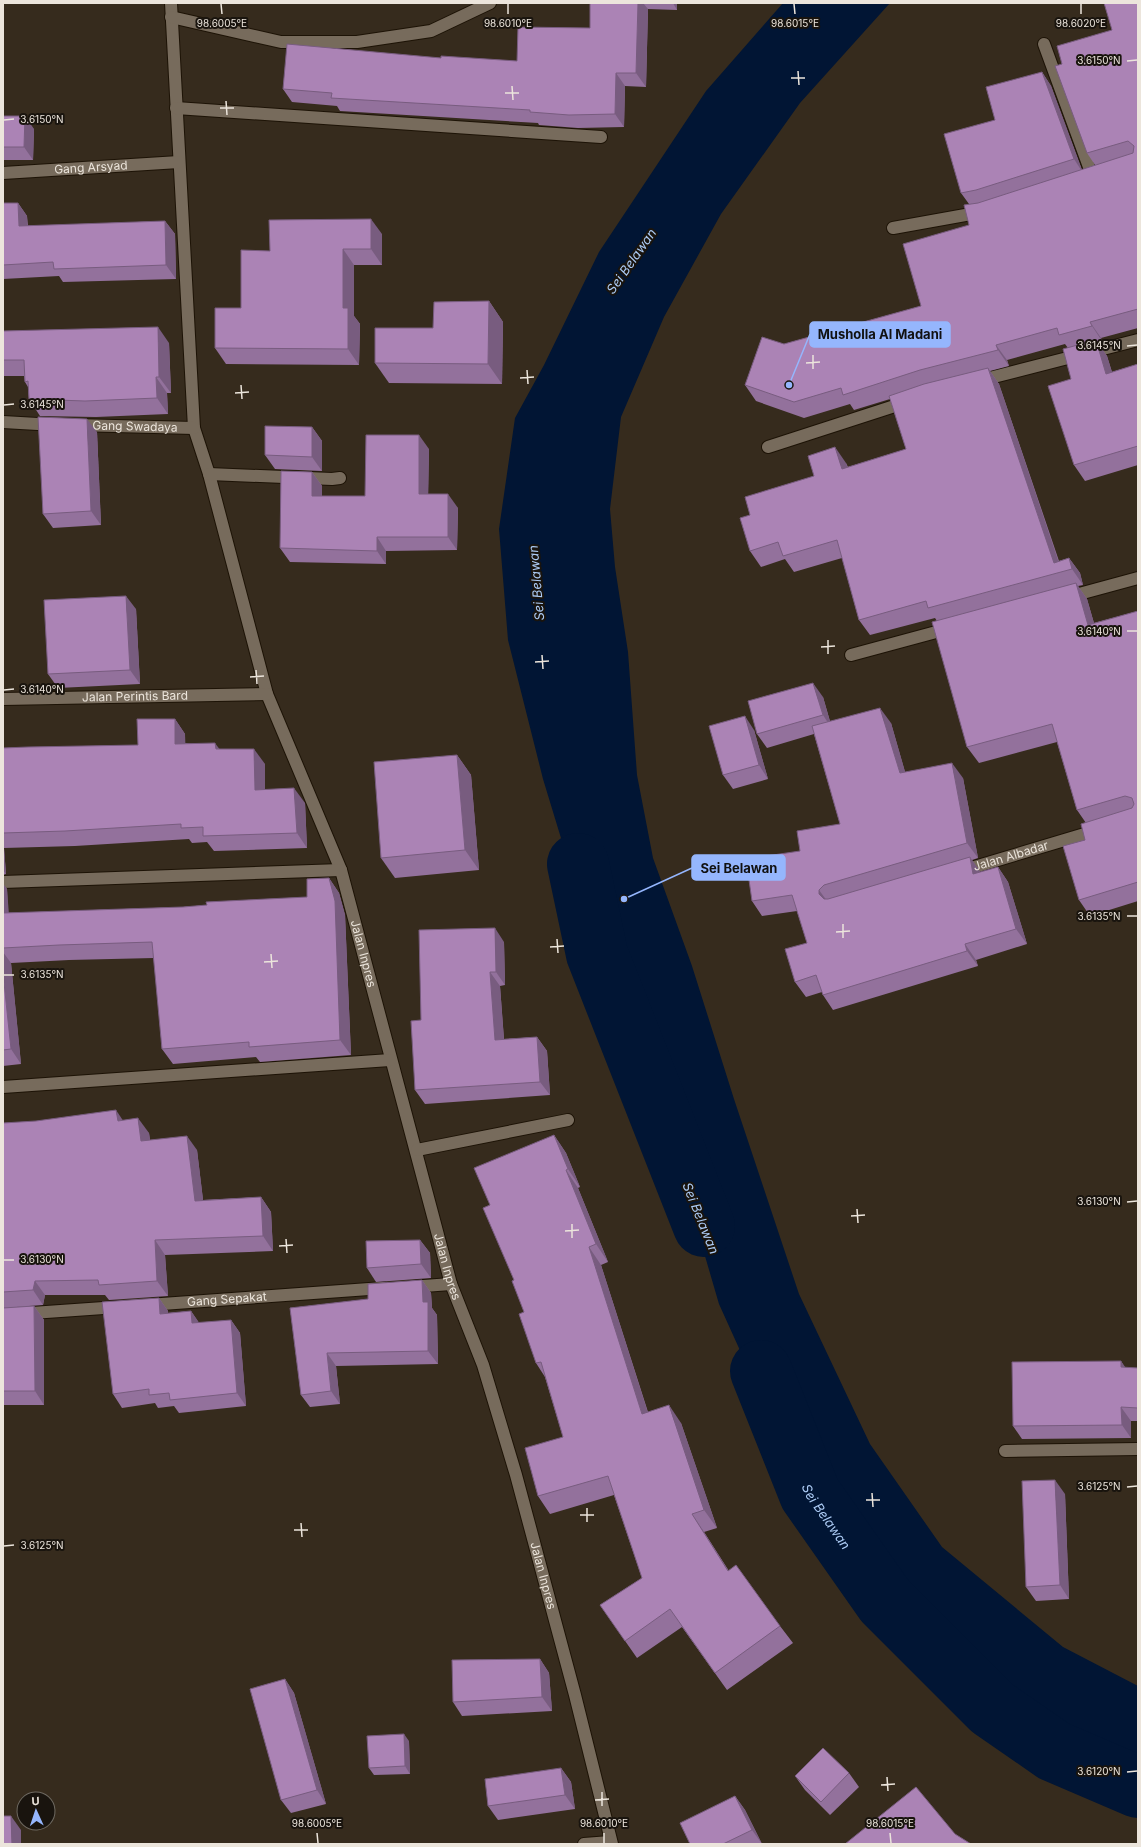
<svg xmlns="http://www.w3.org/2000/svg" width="1141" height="1847" font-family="Inter,sans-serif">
  <rect width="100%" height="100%" fill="#362b1d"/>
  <polygon fill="#011534" points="783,3 890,3 800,103 721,214 664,317 621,417 610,509 615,567 628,652 637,775 653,858 692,966 734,1099 799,1294 870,1444 942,1547 1063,1647 1138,1686 1138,1794 1130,1791 1081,1756 975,1687 904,1622 767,1410 719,1304 667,1126 641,1055 592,940 543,779 508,640 499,529 515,418 544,365 599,252 706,91"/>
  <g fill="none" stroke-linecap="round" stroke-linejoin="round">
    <g stroke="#011534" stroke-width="62">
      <polyline points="578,864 597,954 704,1226"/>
      <path id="s1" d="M761,1371L810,1494L885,1601L992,1708L1054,1751L1138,1787"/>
    </g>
    <g stroke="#1d1306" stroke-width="14">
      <g id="minor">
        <path id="s2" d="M171,3L194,428L209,474L267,694L341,870L451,1284L483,1365L516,1475L575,1695L612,1844"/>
        <polyline points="171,17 281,42 357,42 431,31 490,3"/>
        <polyline points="1044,44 1093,178"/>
        <polyline points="176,108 601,137"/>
        <path id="s3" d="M3,173L179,162"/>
        <polyline points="893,228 982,212"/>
        <polyline points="978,381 1138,340"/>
        <polyline points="3,422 55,425"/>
        <path id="s4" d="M75,425L194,428"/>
        <polyline points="768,447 907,402"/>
        <polyline points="209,474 332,479 340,478"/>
        <polyline points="1068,597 1138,578"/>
        <polyline points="851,655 951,628"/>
        <path id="s5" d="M3,699L267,694"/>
        <path id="s6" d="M961,871L1098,830"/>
        <polyline points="3,882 341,870"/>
        <polyline points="3,1087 390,1060"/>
        <polyline points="417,1150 568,1120"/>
        <polyline points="410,1287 451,1284"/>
        <path id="s7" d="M148,1305L383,1288"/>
        <polyline points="3,1315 118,1307"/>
        <polyline points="1005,1451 1138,1449"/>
        <polyline points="584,1844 610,1842"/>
      </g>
    </g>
    <use href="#minor" stroke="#776b5c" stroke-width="12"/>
  </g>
  <g fill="#93719c">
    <polygon points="590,3 677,3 677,10 648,9 646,87 625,86 624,127 578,128 539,125 538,123 340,111 337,106 292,102 283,89 441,58 517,61 590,28"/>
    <polygon points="1138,3 1138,328 1101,338 1102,341 1098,343 1107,356 1112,372 1138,364 1138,465 1085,481 1074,465 1071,379 1068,348 1065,344 1007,360 1009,366 990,371 999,384 1059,561 1069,558 1080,573 1083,585 1078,586 1087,599 1094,623 1138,611 1138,901 1090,916 1079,900 1085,840 1086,823 1077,810 1057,742 979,763 967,747 937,621 935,618 870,635 859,620 842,558 794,572 785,559 761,567 750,551 750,515 814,476 846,463 848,467 906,449 890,399 854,410 850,404 804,418 756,401 745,385 784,344 921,306 969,225 969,204 961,193 995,120 1042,72 1051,86 1082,170 1095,165 1087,153 1062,64 1112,30"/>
    <polygon points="3,116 34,129 33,160 3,160"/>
    <polygon points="3,203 18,203 27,216 28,226 165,221 175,234 176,279 63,282 59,276 3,279"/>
    <polygon points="382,234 382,265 354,265 354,316 360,324 359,365 226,364 215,348 241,308 270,251"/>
    <polygon points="489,301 503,322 502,384 389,383 375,363 433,328"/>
    <polygon points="3,331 169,343 171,393 167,393 168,414 96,417 40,416 29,399 28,387 25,382 24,376 3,376"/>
    <polygon points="312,427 322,441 322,471 275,469 265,455"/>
    <polygon points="97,432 101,525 53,528 43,514"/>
    <polygon points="429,449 428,494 458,508 457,550 386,551 386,564 290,562 280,548 312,472 322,486 322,496 365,496"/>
    <polygon points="136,609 140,684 58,688 48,674"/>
    <polygon points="823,697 830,721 891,723 905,772 963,778 978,858 972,860 980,872 998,867 1008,882 1027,944 976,960 978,966 833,1010 823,995 822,992 806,997 795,982 807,943 797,911 762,916 752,901 800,851 840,824 814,734 767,748 757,734"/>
    <polygon points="175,719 185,734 185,743 220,749 265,764 265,789 305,803 307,848 214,851 207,842 192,843 189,839 75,846 4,848 6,874 3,875 3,748 138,745"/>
    <polygon points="754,730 768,779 733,789 723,775"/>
    <polygon points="457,755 471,775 479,870 395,878 381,858"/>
    <polygon points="329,878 339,893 345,915 351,1055 260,1062 256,1057 173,1064 162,1049 154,958 69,960 11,963 21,1064 3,1066 3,884 7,889 8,913 183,907 307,897"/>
    <polygon points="504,942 505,985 500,986 504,1039 537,1037 547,1051 550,1095 425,1104 415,1090 421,1020"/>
    <polygon points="123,1120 149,1133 150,1140 197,1150 203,1200 261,1197 271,1212 273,1251 165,1255 168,1296 109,1300 105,1295 45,1295 43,1305 15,1307 34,1306 44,1320 44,1405 3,1405 3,1123"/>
    <polygon points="554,1135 566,1153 580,1187 578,1188 608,1262 601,1265 648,1412 681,1423 717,1528 704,1532 729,1571 780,1626 793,1643 727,1690 682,1627 637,1658 600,1605 642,1578 614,1495 550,1514 538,1496 563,1437 545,1377 536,1363 524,1312 514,1280 490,1205"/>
    <polygon points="420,1240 430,1253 431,1278 376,1282 367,1268"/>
    <polygon points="422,1280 431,1293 432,1308 437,1315 438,1364 336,1366 340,1404 310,1407 301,1395 290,1308 368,1299"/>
    <polygon points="159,1298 168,1311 168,1313 191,1311 199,1323 231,1320 240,1333 246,1406 179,1413 174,1406 158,1408 155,1403 122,1408 113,1394"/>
    <polygon points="1121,1361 1125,1368 1138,1368 1138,1421 1131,1421 1131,1438 1022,1439 1013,1426"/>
    <polygon points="1065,1494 1069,1599 1036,1601 1026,1587"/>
    <polygon points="540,1659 549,1673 552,1711 462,1716 453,1702"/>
    <polygon points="285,1679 294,1693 326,1804 291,1813 281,1800"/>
    <polygon points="409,1741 410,1774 374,1775 369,1768"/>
    <polygon points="561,1768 571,1782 575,1809 498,1820 488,1806"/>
    <polygon points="849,1773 859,1787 830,1815 805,1790 795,1776"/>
    <polygon points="735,1796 745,1810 762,1844 690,1844"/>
  </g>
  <g fill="#785c7f">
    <polygon points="638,3 643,3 648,9 646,87 636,73"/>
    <polygon points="673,3 677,3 677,10"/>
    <polygon points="1042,72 1051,86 1083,173 1074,159"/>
    <polygon points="616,73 625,86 624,127 615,114"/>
    <polygon points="25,116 34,129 33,160 24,147"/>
    <polygon points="18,203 27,216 28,240 19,226"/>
    <polygon points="371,219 382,234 382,265 371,249"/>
    <polygon points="165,221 175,234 176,279 166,265"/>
    <polygon points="343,249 354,265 354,316 360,324 359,365 348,349 343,308"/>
    <polygon points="489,301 503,322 502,384 488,364"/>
    <polygon points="1090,322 1101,338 1102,341 1092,326"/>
    <polygon points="158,327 169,343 171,393 159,377"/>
    <polygon points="1096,340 1107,356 1117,389 1106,374"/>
    <polygon points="996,345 1007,360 1009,366 998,350"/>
    <polygon points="988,368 999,384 1062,572 1054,563"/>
    <polygon points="156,377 167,393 168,414 157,398"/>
    <polygon points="87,419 97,432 101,525 91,511"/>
    <polygon points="312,427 322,441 322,471 312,457"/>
    <polygon points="419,435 429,449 428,508 419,494"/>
    <polygon points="835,447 846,463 853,485 842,469"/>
    <polygon points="312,472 322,486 322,510 312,496"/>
    <polygon points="448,494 458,508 457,550 448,537"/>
    <polygon points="377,537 386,551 386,564 377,551"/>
    <polygon points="1069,558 1080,573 1083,585 1072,569"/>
    <polygon points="1076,583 1087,599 1099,641 1088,625"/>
    <polygon points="126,596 136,609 140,684 130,670"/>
    <polygon points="813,683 823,697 832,729 823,715"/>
    <polygon points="880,708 891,723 910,789 900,773"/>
    <polygon points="745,716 754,730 768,779 759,765"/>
    <polygon points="175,719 185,734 186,759 175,744"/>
    <polygon points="215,743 226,758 216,749"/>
    <polygon points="254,749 265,764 265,804 255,790"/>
    <polygon points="457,755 471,775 479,870 465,850"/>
    <polygon points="952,763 963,778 978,858 967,843"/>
    <polygon points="294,788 305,803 307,848 297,833"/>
    <polygon points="3,847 4,848 6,874 3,870"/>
    <polygon points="970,857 981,873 973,874"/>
    <polygon points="998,867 1008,882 1027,944 1016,929"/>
    <polygon points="329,878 339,893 345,915 351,1055 340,1040"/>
    <polygon points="3,884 7,889 10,928 3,919"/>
    <polygon points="819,890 830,905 819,894"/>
    <polygon points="495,928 504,942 505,985 496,972"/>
    <polygon points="965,944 976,960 978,966 967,951"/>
    <polygon points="3,952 11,963 21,1064 11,1049 3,973"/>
    <polygon points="490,972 500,986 505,1054 495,1040"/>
    <polygon points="537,1037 547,1051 550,1095 540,1082"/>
    <polygon points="116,1110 126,1125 118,1121"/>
    <polygon points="138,1118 149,1133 152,1156 141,1141"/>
    <polygon points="554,1135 566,1153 580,1187 568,1169"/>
    <polygon points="187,1136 197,1150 205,1216 195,1201"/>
    <polygon points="566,1170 578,1188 608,1262 596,1244"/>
    <polygon points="261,1197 271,1212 273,1251 263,1236"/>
    <polygon points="155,1240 165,1255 168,1296 157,1281"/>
    <polygon points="420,1240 430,1253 431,1278 421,1264"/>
    <polygon points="589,1247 601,1265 654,1432 642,1414"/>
    <polygon points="422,1280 431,1293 432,1308 437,1315 438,1364 428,1351 423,1302"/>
    <polygon points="35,1281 45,1295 43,1305 33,1290"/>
    <polygon points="159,1298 168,1311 169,1328 160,1314"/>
    <polygon points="34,1306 44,1320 44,1405 35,1391"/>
    <polygon points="191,1311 200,1324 192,1323"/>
    <polygon points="231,1320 240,1333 246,1406 237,1393"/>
    <polygon points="327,1353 336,1366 340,1404 331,1391"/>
    <polygon points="1121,1361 1130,1374 1121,1367"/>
    <polygon points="669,1405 681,1423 717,1528 704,1510"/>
    <polygon points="1121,1407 1131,1421 1131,1438 1122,1425"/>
    <polygon points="1055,1480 1065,1494 1069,1599 1060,1585"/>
    <polygon points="692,1514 704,1532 740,1589 728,1571"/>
    <polygon points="540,1659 549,1673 552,1711 542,1697"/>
    <polygon points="285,1679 294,1693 326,1804 317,1790"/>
    <polygon points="404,1734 409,1741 410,1774 405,1766"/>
    <polygon points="561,1768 571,1782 575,1809 565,1795"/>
    <polygon points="735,1796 745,1810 762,1844 752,1830"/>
    <polygon points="11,1816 21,1830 21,1844 12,1844"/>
  </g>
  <g fill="#ab83b5" stroke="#785c7f">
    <polygon points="590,3 638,3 636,73 616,73 615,114 569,115 530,112 530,110 331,98 332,93 283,89 287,44 441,58 441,56 517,61 518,27 590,28"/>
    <polygon points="1104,3 1138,3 1138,309 1090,322 1092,326 1059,335 1057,328 996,345 998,350 920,370 843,395 841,388 794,402 745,385 762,337 784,344 921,306 903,244 969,225 964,205 978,203 1133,153 1134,146 1128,141 1087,153 1055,66 1062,64 1057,46 1112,30"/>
    <polygon points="1042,72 1074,159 976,190 961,193 944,134 995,120 986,87"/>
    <polygon points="3,116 25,116 24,147 3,147"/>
    <polygon points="3,203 18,203 19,226 165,221 166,265 54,269 53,262 3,265"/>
    <polygon points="371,219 371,249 343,249 343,308 348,308 348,349 215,348 215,308 241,308 241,250 270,251 269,220"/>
    <polygon points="489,301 488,364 375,363 375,328 433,328 434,302"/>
    <polygon points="158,327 159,377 156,377 157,398 85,401 29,399 28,381 25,382 24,360 3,360 3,331"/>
    <polygon points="1096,340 1106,374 1138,364 1138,446 1074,465 1048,386 1071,379 1063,349"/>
    <polygon points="988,368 1054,563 1069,558 1072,569 928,608 926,601 859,620 837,540 783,556 778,542 750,551 740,518 750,515 745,497 814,476 808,456 835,447 842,469 906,449 889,396 924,384"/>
    <polygon points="38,417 87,419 91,511 43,514"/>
    <polygon points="265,426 312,427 312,457 265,455"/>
    <polygon points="366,435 419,435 419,494 448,494 448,537 377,537 377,551 280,548 281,471 312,472 312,496 365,496"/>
    <polygon points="1076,583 1088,625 1138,611 1138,882 1079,900 1063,846 1085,840 1081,824 1132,808 1134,804 1132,798 1125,796 1077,810 1052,724 967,747 932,622"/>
    <polygon points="126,596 130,670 48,674 44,600"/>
    <polygon points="813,683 823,715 757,734 748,701"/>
    <polygon points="880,708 900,773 952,763 967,843 824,885 819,890 819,894 824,899 828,899 970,857 973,874 998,867 1016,929 965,944 967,951 823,995 816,975 795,982 785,949 807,943 792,895 752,901 746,859 800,851 797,831 840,824 812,726"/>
    <polygon points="745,716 759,765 723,775 709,726"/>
    <polygon points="137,719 175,719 175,744 215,743 216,749 254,749 255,790 294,788 297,833 203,836 203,827 181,828 181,824 65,831 3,833 3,748 28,747 138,745"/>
    <polygon points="457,755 465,850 381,858 374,762"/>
    <polygon points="329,878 335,901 340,1040 249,1047 249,1042 162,1049 152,942 59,945 3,948 3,913 183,907 207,905 206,902 307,897 307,879"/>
    <polygon points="495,928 496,972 490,972 495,1040 537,1037 540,1082 415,1090 411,1021 421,1020 419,930"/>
    <polygon points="3,973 11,1049 3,1050"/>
    <polygon points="116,1110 118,1121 138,1118 141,1141 187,1136 195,1201 261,1197 263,1236 155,1240 157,1281 99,1285 98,1280 35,1281 33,1290 3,1292 3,1123 36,1121"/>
    <polygon points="554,1135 568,1169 566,1170 596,1244 589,1247 642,1414 669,1405 704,1510 692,1514 728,1571 736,1565 780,1626 715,1673 670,1609 625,1641 600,1605 642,1578 608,1476 538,1496 525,1448 563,1437 541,1362 536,1363 519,1314 524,1312 512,1281 514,1280 483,1208 490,1205 474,1168"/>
    <polygon points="420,1240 421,1264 367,1268 366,1241"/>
    <polygon points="422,1280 423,1302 428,1302 428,1351 327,1353 331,1391 301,1395 290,1308 368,1299 368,1284"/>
    <polygon points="159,1298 160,1314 191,1311 192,1323 231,1320 237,1393 170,1400 169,1393 149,1395 149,1389 113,1394 102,1302"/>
    <polygon points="34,1306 35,1391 3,1391 3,1308"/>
    <polygon points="1121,1361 1121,1367 1138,1368 1138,1408 1121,1407 1122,1425 1013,1426 1012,1362"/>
    <polygon points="1055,1480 1060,1585 1026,1587 1022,1481"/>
    <polygon points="540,1659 542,1697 453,1702 452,1660"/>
    <polygon points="285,1679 317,1790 281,1800 250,1689"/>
    <polygon points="404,1734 405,1766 369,1768 367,1736"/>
    <polygon points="823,1748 849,1773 821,1802 795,1776"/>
    <polygon points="561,1768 565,1795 488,1806 485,1779"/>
    <polygon points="916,1787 955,1834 971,1844 845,1844"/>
    <polygon points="735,1796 752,1830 723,1844 690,1844 680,1823"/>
    <polygon points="3,1816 11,1816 12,1844 3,1844"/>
  </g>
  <path fill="none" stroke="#ece5dc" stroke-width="1.5" d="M221,4L222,14M508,4V14M794,4L795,14M1081,4V14M1127,61L1137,60M798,71L799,85M791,78H805M512,86L513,100M505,93H519M226,101L227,115M220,108H234M4,120L14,119M1127,346L1137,345M813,355V369M806,363L820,362M527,370L528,384M520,378L534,377M241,385L242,399M235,393L249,392M4,405L14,404M1127,631H1137M828,640V654M821,647L835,646M542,655L543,669M535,662L549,661M256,670L257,684M250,677L264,676M4,690L14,689M1127,916H1137M843,924V938M836,932L850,931M557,939L558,953M550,947L564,946M271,954L272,968M264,962L278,961M4,975H14M1127,1202L1137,1201M857,1209L858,1223M851,1216L865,1215M572,1224V1238M565,1231L579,1230M286,1239L287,1253M279,1246L293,1245M4,1260H14M1127,1487L1137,1486M872,1493L873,1507M866,1500H880M587,1508V1522M580,1515H594M301,1523L302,1537M294,1530H308M4,1546L14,1545M1127,1772L1137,1771M887,1777L888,1791M881,1785L895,1784M602,1792V1806M595,1800L609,1799M317,1833L318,1843M604,1833V1843M890,1833L891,1843"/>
  <g text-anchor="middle" stroke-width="4" stroke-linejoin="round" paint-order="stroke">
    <g font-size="12" fill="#ece5dc" stroke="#19140e">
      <text dy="4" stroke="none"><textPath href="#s3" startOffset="88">Gang Arsyad</textPath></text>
      <text dy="4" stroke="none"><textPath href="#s4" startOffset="60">Gang Swadaya</textPath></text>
      <text dy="4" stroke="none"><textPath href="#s5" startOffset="132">Jalan Perintis Bard</textPath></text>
      <text dy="4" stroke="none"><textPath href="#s6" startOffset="52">Jalan Albadar</textPath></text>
      <text dy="4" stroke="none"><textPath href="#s2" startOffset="979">Jalan Inpres</textPath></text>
      <text dy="4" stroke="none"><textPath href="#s2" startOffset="1303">Jalan Inpres</textPath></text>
      <text dy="4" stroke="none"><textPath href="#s7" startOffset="79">Gang Sepakat</textPath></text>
      <text dy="4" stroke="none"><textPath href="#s2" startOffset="1627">Jalan Inpres</textPath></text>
    </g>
    <g font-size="13" font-style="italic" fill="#accbf5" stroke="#19140e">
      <text transform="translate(631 261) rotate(-55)" y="5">Sei Belawan</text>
      <text transform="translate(536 583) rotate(-95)" y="5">Sei Belawan</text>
      <text transform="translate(701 1218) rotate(68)" y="5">Sei Belawan</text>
      <text dy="5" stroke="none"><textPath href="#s1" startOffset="160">Sei Belawan</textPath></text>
    </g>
  </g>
  <g font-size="10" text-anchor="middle" fill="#ece5dc" stroke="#19140e" stroke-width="4" stroke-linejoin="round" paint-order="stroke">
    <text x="222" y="27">98.6005°E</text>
    <text x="508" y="27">98.6010°E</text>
    <text x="795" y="27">98.6015°E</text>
    <text x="1081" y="27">98.6020°E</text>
    <text x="1099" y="64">3.6150°N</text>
    <text x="42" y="123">3.6150°N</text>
    <text x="1099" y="349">3.6145°N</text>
    <text x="42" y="408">3.6145°N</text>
    <text x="1099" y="635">3.6140°N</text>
    <text x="42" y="693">3.6140°N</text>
    <text x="1099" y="920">3.6135°N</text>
    <text x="42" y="978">3.6135°N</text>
    <text x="1099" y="1205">3.6130°N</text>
    <text x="42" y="1263">3.6130°N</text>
    <text x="1099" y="1490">3.6125°N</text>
    <text x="42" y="1549">3.6125°N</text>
    <text x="1099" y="1775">3.6120°N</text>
    <text x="317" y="1827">98.6005°E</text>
    <text x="604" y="1827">98.6010°E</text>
    <text x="890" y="1827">98.6015°E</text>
  </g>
  <path fill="none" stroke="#95b6fd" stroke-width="1.5" d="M789 385L810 334M624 899L692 868"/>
  <g fill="#95b6fd" stroke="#19140e" stroke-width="1.5">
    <circle cx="789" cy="385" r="4"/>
    <circle cx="624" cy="899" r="4"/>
  </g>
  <g fill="#95b6fd" stroke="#95b6fd" stroke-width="1.5">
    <rect x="810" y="322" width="140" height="25" rx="4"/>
    <rect x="692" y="855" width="93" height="25" rx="4"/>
  </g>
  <g font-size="13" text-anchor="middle" font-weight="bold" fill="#111">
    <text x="880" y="339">Musholla Al Madani</text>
    <text x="739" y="873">Sei Belawan</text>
  </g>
  <rect width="1141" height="1847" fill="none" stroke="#ece5dc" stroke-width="8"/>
  <g transform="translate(36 1811) rotate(357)"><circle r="19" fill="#19140e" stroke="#6d6860"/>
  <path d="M0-3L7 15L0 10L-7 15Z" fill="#95b6fd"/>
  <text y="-6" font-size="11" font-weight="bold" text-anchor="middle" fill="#ece5dc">U</text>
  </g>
</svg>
